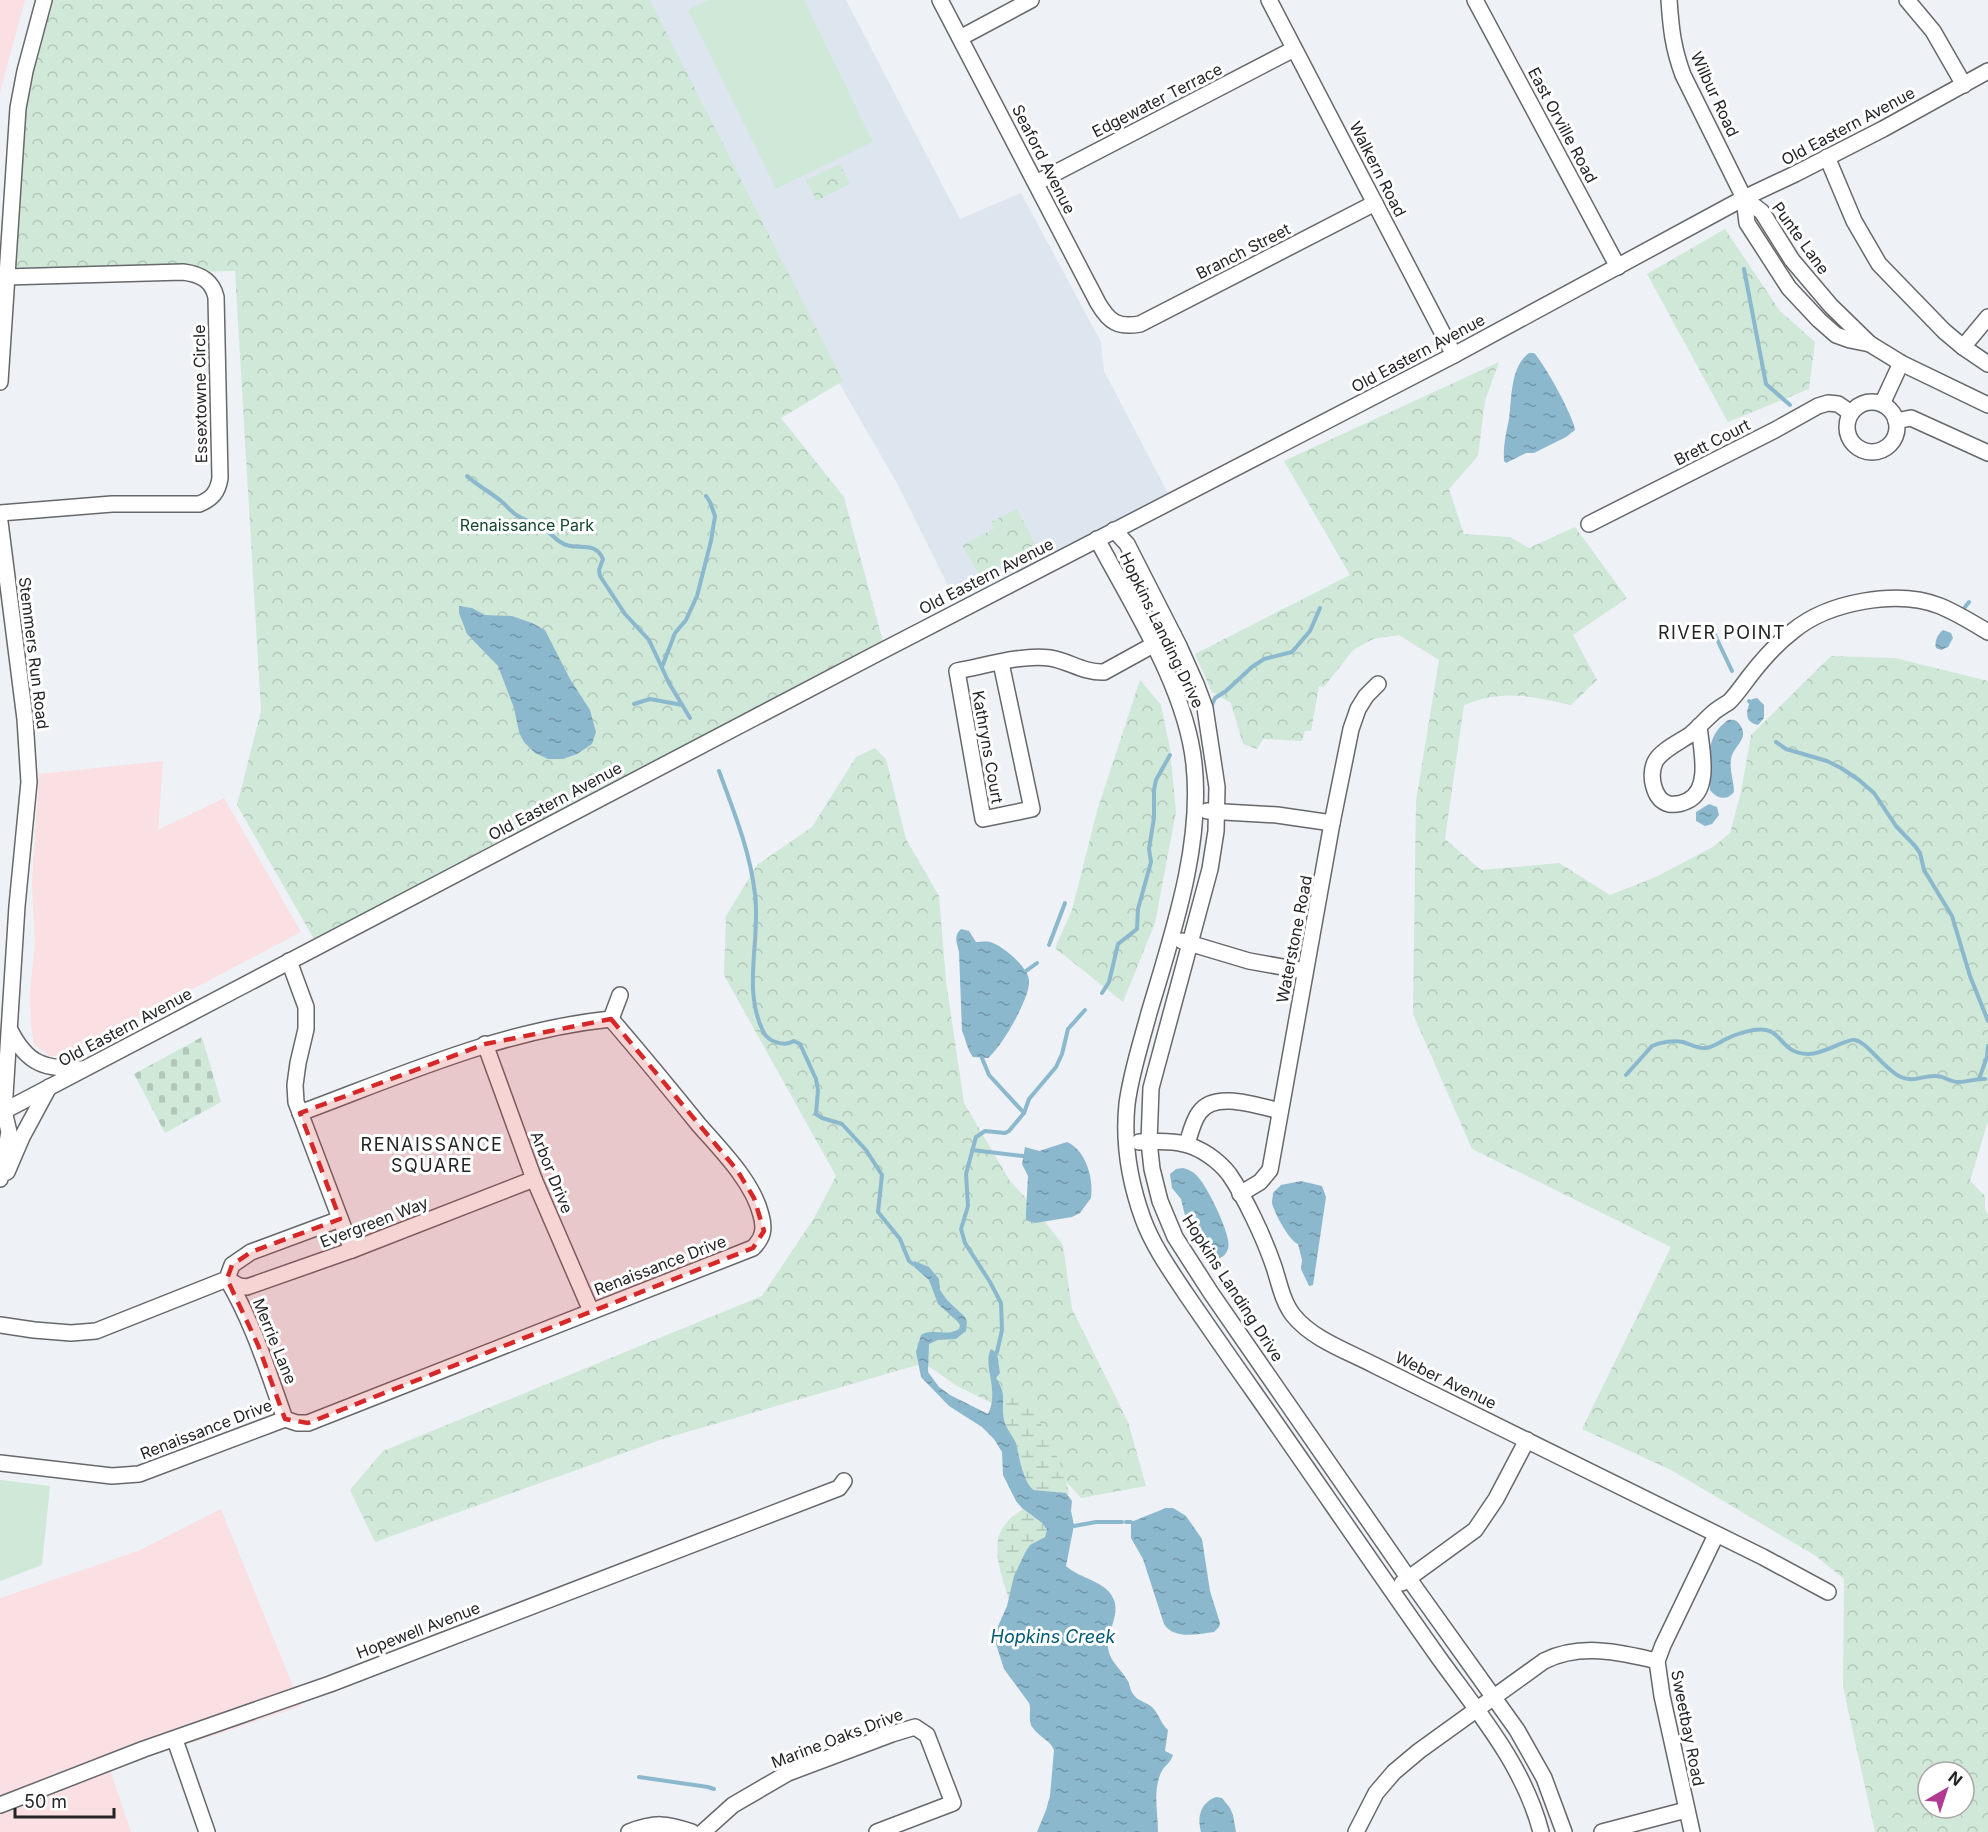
<svg xmlns="http://www.w3.org/2000/svg" width="1988" height="1832" font-family="Inter,sans-serif">
  <defs>
    <pattern id="forest-crowns" width="20" height="18" patternUnits="userSpaceOnUse" patternTransform="scale(1.5)"><rect width="20" height="18" fill="#cfe8d8"/><path d="M2 6a3 3 0 1 1 6 0M12 15a3 3 0 1 1 6 0" fill="none" stroke="#b1c7b9"/></pattern>
    <pattern id="wetland-marsh" width="20" height="14" patternUnits="userSpaceOnUse" patternTransform="scale(1.5)"><rect width="20" height="14" fill="#cfe8d8"/><path d="M1 5h8M5 5V1M11 12h8M15 12V8" fill="none" stroke="#b1c7b9"/></pattern>
    <pattern id="cemetery-stones" width="16" height="16" patternUnits="userSpaceOnUse" patternTransform="scale(1.5)"><rect width="16" height="16" fill="#cfe8d8"/><path d="M2 7V4a2 2 0 0 1 4 0v3zM10 15v-3a2 2 0 0 1 4 0v3z" fill="#b1c7b9"/></pattern>
    <pattern id="water-ripples" width="26" height="14" patternUnits="userSpaceOnUse" patternTransform="scale(1.5)"><rect width="26" height="14" fill="#8cb8ce"/><path d="M2 4q2-2 4 0t4 0M15 11q2-2 4 0t4 0" fill="none" stroke="#7295a7"/></pattern>
  </defs>
  <rect width="100%" height="100%" fill="#eef1f5"/>
  <g fill="#fadfe3">
    <polygon points="0,0 25,0 0,92"/>
    <polygon points="163,761 158,830 224,798 301,932 65,1056 49,1056 34,1044 31,1027 30,992 35,943 32,883 39,774"/>
    <polygon points="221,1509 301,1706 191,1743 175,1740 108,1764 131,1832 0,1832 0,1598 138,1551"/>
  </g>
  <polygon fill="#dde6ef" points="650,0 846,0 960,219 1021,193 1101,342 1104,371 1172,501 960,610 898,485 839,383"/>
  <g fill="#cfe8d8">
    <polygon points="709,0 804,0 873,142 776,189 688,10"/>
    <polygon points="0,1480 50,1486 42,1565 0,1581"/>
  </g>
  <g fill="url(#forest-crowns)" fill-rule="evenodd">
    <polygon points="44,0 650,0 843,381 781,418 844,497 885,649 318,946 237,805 261,711 235,271 5,277 15,136"/>
    <polygon points="840,164 850,184 817,201 806,180"/>
    <polygon points="1725,229 1780,311 1815,342 1809,389 1728,422 1647,274"/>
    <path d="M1499,362L1485,401L1478,456L1449,489L1464,534L1510,537L1529,548L1575,527L1627,598L1573,635L1597,680L1571,705C1531,696 1503,689 1464,705L1445,839L1481,870L1559,863L1610,895L1656,877L1713,847L1730,833L1741,792L1751,735L1831,656L1895,658L1988,681V1121L1970,1181L1985,1196V1210L1988,1215V1832H1875L1843,1687L1844,1579L1816,1556L1671,1470L1582,1429L1671,1247L1472,1149L1413,1014L1416,801L1439,660L1399,635L1373,639L1353,650L1324,687L1319,686L1311,731H1305L1302,741L1263,739L1257,749L1243,744L1231,703L1212,692L1195,654L1350,575L1284,461ZM1928,1772H1964V1808H1928Z"/>
    <polygon points="1017,509 1036,546 980,576 962,545 994,529 991,522"/>
    <polygon points="1140,680 1161,705 1170,749 1176,812 1155,923 1123,1002 1055,948 1072,910 1097,811"/>
    <polygon points="875,748 886,759 906,839 939,896 946,981 964,1103 1010,1181 1032,1205 1063,1245 1072,1309 1128,1422 1146,1486 1081,1498 1000,1407 957,1386 924,1363 663,1439 375,1542 350,1490 383,1451 762,1296 814,1218 836,1176 724,975 726,916 757,865 812,827 856,757"/>
  </g>
  <g fill="url(#wetland-marsh)">
    <path d="M1011,1390C1033,1396 1068,1473 1069,1495L1066,1493L1034,1490C1021,1482 1020,1454 1015,1442C1012,1434 1005,1429 1004,1421C1001,1409 1004,1399 1011,1390Z"/>
    <path d="M1023,1509L1042,1523L1047,1531C1044,1542 1032,1542 1026,1551L1009,1600C1002,1575 987,1542 1008,1521C1012,1516 1018,1513 1023,1509Z"/>
  </g>
  <polygon fill="url(#cemetery-stones)" points="202,1037 221,1102 165,1133 134,1074"/>
  <g fill="url(#water-ripples)">
    <path d="M1529,353H1534C1544,363 1574,417 1575,430L1566,437L1534,453H1526L1506,463L1504,461C1503,446 1506,434 1509,419C1512,398 1510,367 1529,353Z"/>
    <polygon points="459,606 472,608 485,615 512,616 532,623 545,630 570,679 590,710 596,732 592,744 577,754 563,759 548,759 535,753 524,742 519,732 514,708 498,666 467,634 459,613"/>
    <path d="M1943,630L1951,633L1953,638L1948,647L1941,650L1936,648C1934,641 1938,634 1943,630Z"/>
    <path d="M1757,698L1764,705V718L1758,725C1743,722 1746,709 1752,699Z"/>
    <path d="M1728,720C1734,719 1737,720 1740,725C1750,739 1733,746 1731,759C1729,770 1734,781 1734,792C1727,801 1717,799 1710,790C1710,763 1703,738 1728,720Z"/>
    <polygon points="1709,804 1717,807 1719,815 1712,824 1705,826 1696,821 1696,812"/>
    <path d="M961,929L969,931L976,942C980,942 986,941 990,942C1002,945 1028,967 1029,980C1031,997 1001,1048 988,1058L973,1057C967,1050 966,1039 962,1031L959,952C957,943 953,936 961,929Z"/>
    <path d="M1067,1142C1086,1150 1094,1179 1091,1198L1080,1213L1072,1217L1035,1223L1028,1221L1026,1219V1212L1028,1176L1022,1164L1025,1147L1039,1151Z"/>
    <path d="M1183,1168C1190,1170 1194,1172 1198,1177C1207,1186 1233,1238 1228,1249C1225,1258 1217,1260 1209,1260L1187,1224L1181,1199L1172,1188L1170,1174L1176,1169Z"/>
    <path d="M1301,1181L1322,1186L1326,1197L1313,1285L1309,1286L1301,1269L1302,1260L1298,1244C1289,1241 1274,1212 1272,1203C1272,1199 1273,1196 1273,1193L1281,1185Z"/>
    <path d="M914,1261L929,1267L939,1279L940,1290L947,1300L965,1317L967,1322L966,1331L956,1339L938,1340L929,1344L928,1372L939,1387L950,1395L988,1414C1000,1390 982,1365 991,1349L997,1353L1000,1373L996,1378C1009,1397 999,1405 1005,1423C1007,1430 1013,1436 1016,1443C1019,1455 1023,1483 1034,1490L1066,1493L1072,1501L1071,1511L1074,1525L1066,1566C1080,1579 1107,1581 1114,1600C1119,1613 1110,1628 1108,1641C1106,1659 1120,1667 1128,1681C1130,1685 1130,1690 1133,1694C1137,1701 1146,1702 1152,1707C1159,1714 1161,1724 1168,1730L1165,1751L1173,1755C1171,1763 1163,1766 1160,1775C1153,1793 1158,1813 1158,1832H1037L1046,1810L1050,1796L1054,1750C1050,1740 1039,1737 1033,1728C1027,1721 1032,1711 1029,1703L1004,1669L996,1644L995,1633L1007,1606L1014,1576L1026,1551L1030,1545L1045,1537L1047,1530L1042,1523L1022,1508L1016,1501L1003,1475L1002,1452L994,1439L982,1427L949,1406L921,1377L916,1352L921,1335C932,1328 947,1337 959,1329L960,1325L957,1321L938,1304L929,1280L914,1267Z"/>
    <path d="M1166,1508H1173L1186,1516L1202,1539L1210,1591L1220,1623L1219,1627L1214,1632C1198,1634 1174,1640 1164,1624L1143,1559L1131,1538V1522Z"/>
    <path d="M1216,1797L1222,1798L1230,1808L1233,1815L1236,1832H1201C1197,1817 1200,1803 1216,1797Z"/>
  </g>
  <g fill="none" stroke-linecap="round" stroke-linejoin="round">
    <g stroke="#8cb8ce" stroke-width="4">
      <polyline points="1744,269 1766,384 1790,405"/>
      <path d="M467,476C478,486 490,492 501,501C507,506 511,512 518,516C526,521 536,523 544,528C550,533 555,539 562,543C576,552 594,539 603,559L599,570L600,576L625,614L649,640L669,683L690,718"/>
      <polyline points="1965,607 1969,602"/>
      <polyline points="1714,633 1732,671"/>
      <polyline points="662,667 675,633 686,620 697,596 711,541 715,516 710,502 706,496"/>
      <polyline points="1749,701 1750,702"/>
      <polyline points="634,704 650,699 682,705"/>
      <polyline points="1211,707 1215,698 1226,691 1252,667 1264,659 1292,652 1310,631 1320,608"/>
      <polyline points="1776,742 1786,749 1827,761 1841,768 1859,780 1874,793 1896,826 1915,846 1920,853 1924,870 1952,916 1970,976 1988,1021"/>
      <path d="M719,771C734,812 750,851 755,894C761,939 742,988 763,1031C768,1042 784,1047 794,1041L800,1044L816,1079L818,1090L816,1114L822,1118L842,1124L866,1150L882,1175L878,1212L900,1239L909,1261L913,1264"/>
      <polyline points="1049,945 1065,903"/>
      <polyline points="1026,971 1037,963"/>
      <polyline points="1102,993 1109,982 1118,944 1137,929 1138,909 1151,862 1149,849 1154,818 1154,790 1156,780 1170,755"/>
      <polyline points="982,1058 989,1075 1024,1113"/>
      <path d="M1626,1075L1652,1046C1661,1042 1674,1040 1683,1042C1690,1044 1698,1049 1705,1048C1712,1048 1720,1042 1726,1039C1736,1034 1754,1028 1766,1030C1782,1033 1783,1054 1808,1054C1823,1055 1847,1038 1855,1040C1869,1043 1884,1070 1901,1077C1914,1083 1923,1075 1936,1076C1944,1076 1950,1082 1958,1082C1966,1083 1974,1078 1985,1079"/>
      <polyline points="1979,1079 1987,1057 1988,1046"/>
      <polyline points="972,1150 1023,1156"/>
      <polyline points="997,1352 1002,1330 1001,1303 990,1282 965,1243 961,1229 968,1206 966,1174 976,1137 985,1131 1005,1133 1009,1131 1024,1113 1029,1099 1056,1067 1062,1054 1068,1029 1085,1010"/>
      <polyline points="1126,1522 1131,1522"/>
      <polyline points="1074,1526 1096,1522 1122,1522"/>
      <polyline points="639,1777 708,1787 714,1789"/>
    </g>
    <g stroke="#66686c" stroke-width="18">
      <g id="minor">
        <path d="M940,0L1098,303C1109,322 1118,328 1140,324L1375,203"/>
        <polyline points="1269,0 1454,355"/>
        <polyline points="1475,0 1618,267"/>
        <path d="M1669,0C1671,29 1673,48 1683,75L1744,198L1747,223L1789,288L1819,320L1836,335L1850,340L1870,344"/>
        <polyline points="1907,0 1933,31 1964,85"/>
        <polyline points="960,38 1031,0"/>
        <polyline points="1827,157 1854,221 1879,264 1944,331 1963,347 1988,364"/>
        <polyline points="1036,183 1294,49"/>
        <polyline points="1744,198 1762,212 1792,260 1831,306 1870,344 1901,363 1988,405"/>
        <polyline points="1963,347 1988,317"/>
        <polyline points="0,382 18,108 25,71 44,0"/>
        <circle cx="1872" cy="427" r="25"/>
        <polyline points="1882,404 1901,363"/>
        <polyline points="1896,421 1911,418 1988,453"/>
        <path d="M0,513L112,504H199C212,499 218,492 220,478L216,297C212,280 200,274 183,272L5,277"/>
        <polyline points="0,522 25,719 29,782 17,906 4,1111 9,1132 0,1179"/>
        <polyline points="1589,524 1775,430 1818,406 1828,403 1838,404 1851,413"/>
        <polyline points="1114,530 1127,544 1179,646 1196,684 1205,708 1217,787 1216,831 1210,869 1151,1088 1149,1142 1152,1169 1160,1201 1175,1237 1211,1293 1409,1579 1517,1730 1544,1778 1564,1832"/>
        <path d="M1097,539C1133,607 1186,688 1194,764C1203,846 1172,935 1149,1013C1141,1043 1131,1073 1127,1104C1123,1143 1130,1183 1143,1219C1153,1246 1170,1270 1186,1294C1208,1326 1230,1358 1252,1389C1315,1479 1376,1569 1439,1658C1478,1712 1524,1766 1541,1832"/>
        <path d="M1001,663L1032,809L983,819L957,671C985,666 1022,654 1050,658C1069,661 1084,673 1104,672L1173,634"/>
        <path d="M1699,726C1701,748 1712,790 1687,801C1681,804 1676,805 1669,804C1653,800 1649,775 1655,762C1661,750 1680,742 1691,734C1699,727 1706,719 1714,712C1719,708 1724,705 1729,702C1736,695 1743,685 1749,677C1762,660 1776,644 1793,631C1828,602 1897,589 1940,606C1957,613 1973,623 1988,632"/>
        <polyline points="1207,811 1277,815 1332,823"/>
        <polyline points="1182,941 1249,961 1305,971"/>
        <polyline points="289,961 306,1007 306,1029 298,1063 295,1085 296,1102 352,1250"/>
        <polyline points="611,1019 620,995"/>
        <path d="M10,1030C28,1066 45,1068 82,1069"/>
        <polyline points="485,1044 534,1179 591,1311"/>
        <polyline points="0,1111 4,1111 876,654 1454,355 1744,198 1795,174 1883,129 1988,71"/>
        <path d="M1139,1142C1154,1142 1169,1140 1184,1144C1201,1148 1218,1160 1229,1174C1245,1197 1264,1238 1273,1264C1279,1281 1282,1301 1293,1315C1312,1339 1347,1351 1374,1365L1763,1557L1828,1592"/>
        <path d="M1187,1144C1190,1134 1193,1121 1199,1113C1214,1090 1258,1106 1280,1111"/>
        <polyline points="7,1172 22,1137 49,1087"/>
        <polyline points="1240,1194 1260,1182 1270,1170 1332,823 1351,729 1358,709 1366,696 1378,684"/>
        <polyline points="227,1279 239,1286 247,1287 352,1250 534,1179"/>
        <path d="M227,1279C253,1322 268,1372 285,1419"/>
        <polyline points="0,1325 34,1330 71,1333 96,1331 227,1279 232,1265 251,1252 340,1219"/>
        <path d="M0,1463L112,1476L139,1474L285,1419L297,1423H308L753,1248C763,1238 765,1229 761,1215C753,1182 721,1150 699,1125C670,1089 641,1054 611,1019C502,1030 402,1075 300,1113"/>
        <polyline points="1402,1583 1475,1530 1496,1499 1527,1440"/>
        <polyline points="175,1740 207,1832"/>
        <polyline points="0,1805 144,1749 330,1684 839,1488 844,1481"/>
        <path d="M629,1832C655,1822 666,1823 692,1832"/>
        <polyline points="703,1832 733,1805 788,1773 892,1734 915,1727 927,1735 953,1803 877,1832"/>
        <path d="M1356,1832L1376,1793L1394,1772L1419,1751L1544,1661C1580,1643 1620,1652 1657,1661"/>
        <polyline points="1602,1832 1686,1810"/>
        <polyline points="1692,1832 1662,1696 1657,1661 1663,1645 1716,1535"/>
      </g>
    </g>
    <use href="#minor" stroke="#fff" stroke-width="15"/>
  </g>
  <path fill="#d62828" fill-opacity="0.2" stroke="#d62828" stroke-width="4.5" stroke-dasharray="12 8" stroke-linejoin="round" d="M611,1019L737,1170L754,1198L764,1231L753,1248L308,1423L285,1419L258,1345L227,1279L232,1265L251,1252L340,1219L300,1113L485,1044Z"/>
  <g text-anchor="middle" stroke-width="6" stroke-linejoin="round" paint-order="stroke">
    <g font-size="16" fill="#232426" stroke="#fff">
      <text transform="translate(1715 94) rotate(65)" y="6">Wilbur Road</text>
      <text transform="translate(1157 100) rotate(-27)" y="6">Edgewater Terrace</text>
      <text transform="translate(1563 125) rotate(62)" y="6">East Orville Road</text>
      <text transform="translate(1848 126) rotate(-28)" y="6">Old Eastern Avenue</text>
      <text transform="translate(1044 159) rotate(63)" y="6">Seaford Avenue</text>
      <text transform="translate(1378 169) rotate(63)" y="6">Walkern Road</text>
      <text transform="translate(1801 238) rotate(54)" y="6">Punte Lane</text>
      <text transform="translate(1243 251) rotate(-27)" y="6">Branch Street</text>
      <text transform="translate(1418 353) rotate(-28)" y="6">Old Eastern Avenue</text>
      <text transform="translate(200 394) rotate(-91)" y="6">Essextowne Circle</text>
      <text transform="translate(1712 442) rotate(-27)" y="6">Brett Court</text>
      <text transform="translate(986 576) rotate(-27)" y="6">Old Eastern Avenue</text>
      <text transform="translate(1162 630) rotate(64)" y="6">Hopkins Landing Drive</text>
      <text transform="translate(34 653) rotate(83)" y="6">Stemmers Run Road</text>
      <text transform="translate(988 747) rotate(80)" y="6">Kathryns Court</text>
      <text transform="translate(555 801) rotate(-28)" y="6">Old Eastern Avenue</text>
      <text transform="translate(1294 939) rotate(-79)" y="6">Waterstone Road</text>
      <text transform="translate(125 1027) rotate(-28)" y="6">Old Eastern Avenue</text>
      <text transform="translate(552 1172) rotate(68)" y="6">Arbor Drive</text>
      <text transform="translate(374 1222) rotate(-21)" y="6">Evergreen Way</text>
      <text transform="translate(660 1265) rotate(-21)" y="6">Renaissance Drive</text>
      <text transform="translate(1233 1288) rotate(57)" y="6">Hopkins Landing Drive</text>
      <text transform="translate(275 1341) rotate(68)" y="6">Merrie Lane</text>
      <text transform="translate(1446 1380) rotate(26)" y="6">Weber Avenue</text>
      <text transform="translate(206 1429) rotate(-21)" y="6">Renaissance Drive</text>
      <text transform="translate(418 1630) rotate(-21)" y="6">Hopewell Avenue</text>
      <text transform="translate(1688 1728) rotate(79)" y="6">Sweetbay Road</text>
      <text transform="translate(837 1738) rotate(-21)" y="6">Marine Oaks Drive</text>
    </g>
    <g font-size="16" fill="#14462d" stroke="#fff">
      <text x="527" y="531">Renaissance Park</text>
    </g>
    <g font-size="18" letter-spacing="1.5" fill="#232426" stroke="#fff">
      <text x="1722" y="639">RIVER POINT</text>
      <text x="432" y="1151">RENAISSANCE<tspan x="432" dy="21">SQUARE</tspan></text>
    </g>
    <g font-size="18" font-style="italic" fill="#005976" stroke="#fff">
      <text x="1053" y="1643">Hopkins Creek</text>
    </g>
  </g>
  <g transform="translate(1946 1790) rotate(39)"><circle r="28" fill="#ffffff" stroke="#a7a7a8" stroke-width="1.5"/>
  <path d="M0-4.5L10 22L0 15L-10 22Z" fill="#b23b91"/>
  <text y="-9" font-size="16" font-weight="bold" text-anchor="middle" fill="#232426">N</text>
  </g>
  <path d="M15 1808v9h99v-9" fill="none" stroke="#232426" stroke-width="3"/>
  <text x="24" y="1808" font-size="18" fill="#232426" stroke="#ffffff" stroke-width="4.5" paint-order="stroke">50 m</text>
</svg>
